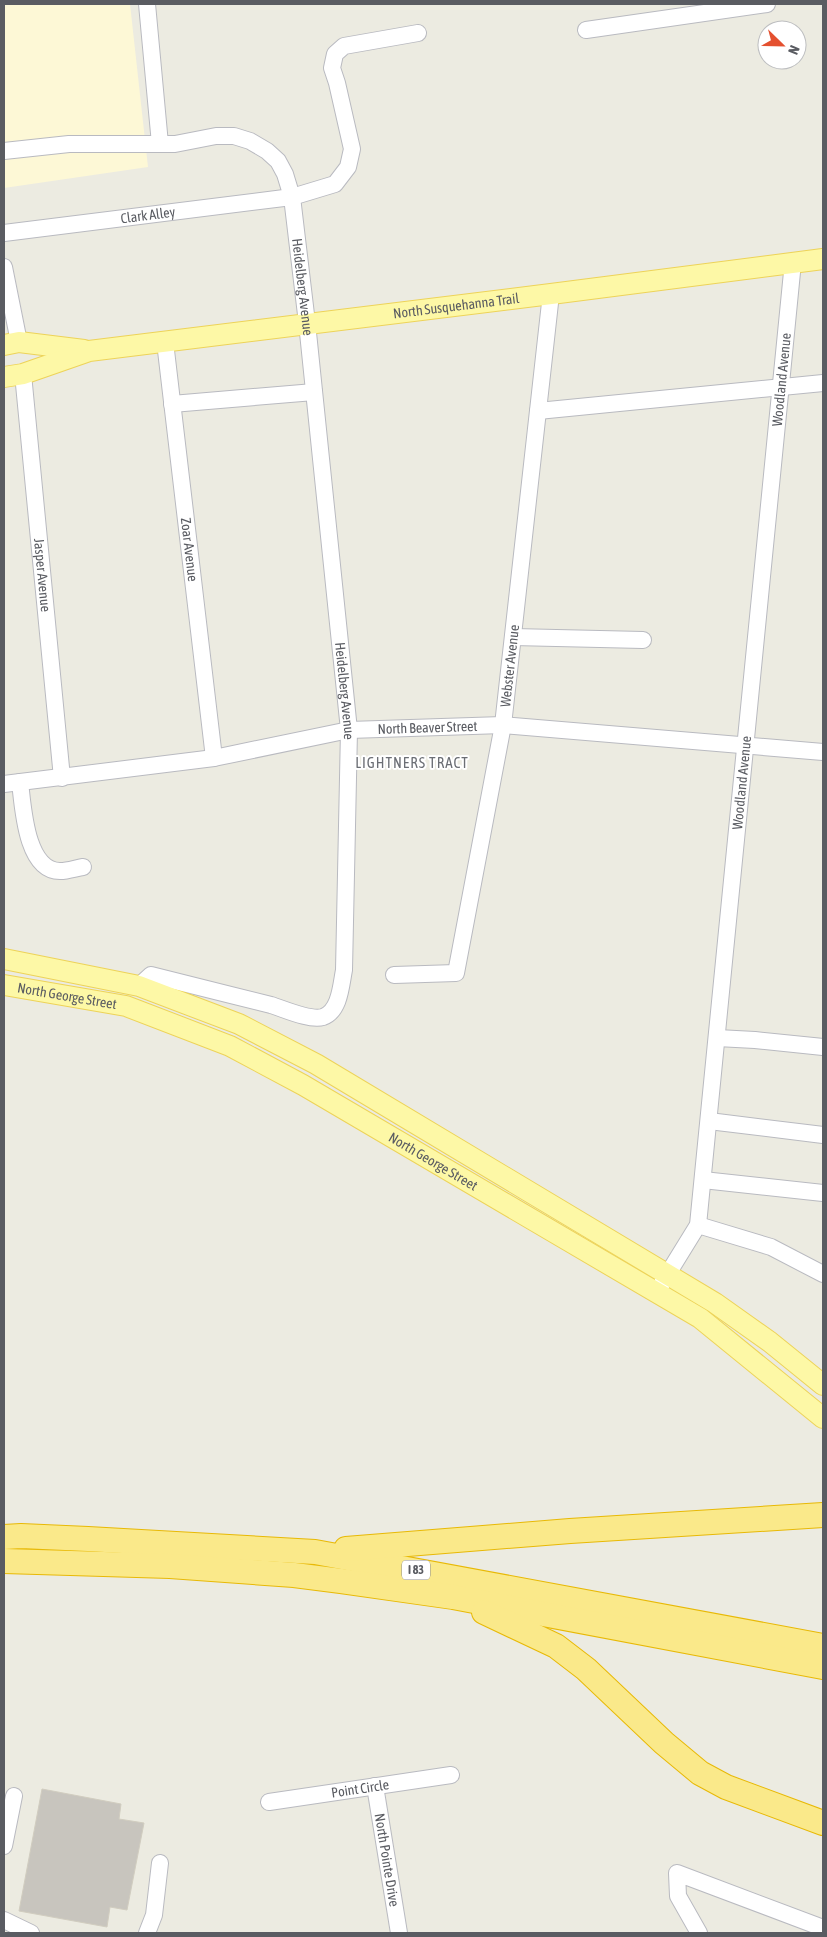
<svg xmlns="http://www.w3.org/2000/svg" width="827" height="1937" font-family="'Asap Condensed',sans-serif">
  <rect width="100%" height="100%" fill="#ecebe1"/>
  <polygon fill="#fdf8d6" points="4,4 130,4 148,167 4,188"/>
  <polygon fill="#c8c5be" stroke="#d1cdc0" points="42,1789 121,1804 119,1819 144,1823 127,1910 110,1907 107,1927 19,1911"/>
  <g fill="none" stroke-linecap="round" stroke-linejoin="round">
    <g stroke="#b9bac0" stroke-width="18">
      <g id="minor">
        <polyline points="147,4 160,144"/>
        <polyline points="586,30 767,4"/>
        <path id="s1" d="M4,151L69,144H175L216,136H234L250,141L267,151L278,161L285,174L292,197L307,323L349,730L344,970C341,985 340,1011 323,1017C310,1021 284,1009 271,1005C231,995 190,985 151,975L139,986"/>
        <path id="s2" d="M4,233L292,197L335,184L348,167L352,149L337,83L332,68L335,54L344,46L418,33"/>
        <polyline points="4,267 19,342"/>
        <path id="s3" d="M165,342L214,758"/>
        <path id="s4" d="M23,374L62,778"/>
        <polyline points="172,404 314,392"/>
        <polyline points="538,411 823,383"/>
        <polyline points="513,637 643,640"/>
        <path d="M20,782C23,807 26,871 60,871C68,871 76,868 83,867"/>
        <path id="s5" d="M4,784L214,758L349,730L503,725L823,752"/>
        <path id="s6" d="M394,975L456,973L503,725L551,294"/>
        <polyline points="717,1038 755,1040 823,1047"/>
        <polyline points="709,1121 823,1135"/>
        <polyline points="703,1180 823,1193"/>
        <polyline points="698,1225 771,1247 823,1274"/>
        <path id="s7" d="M661,1285L698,1225L793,262"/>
        <path id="s8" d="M375,1786L399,1933"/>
        <path id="s9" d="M269,1802L451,1775"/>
        <polyline points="4,1846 14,1796"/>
        <polyline points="4,1920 31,1933"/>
        <polyline points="147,1933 154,1915 160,1863"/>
        <polyline points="699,1933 678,1896 677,1873 823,1928"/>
      </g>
    </g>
    <g stroke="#edd359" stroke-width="22">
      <g id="major">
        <polyline points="4,345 19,342 84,350"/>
        <path id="s10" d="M4,377L23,374L89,351L551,294L823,259"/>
        <polyline points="4,959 139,986 239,1024 316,1064 715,1303 770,1342 823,1385"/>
        <path id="s11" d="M4,985L126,1006L230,1046L303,1085L700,1318L823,1418"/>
      </g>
    </g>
    <g stroke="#e8b906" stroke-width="26">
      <g id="highway">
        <polyline points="4,1537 21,1536 88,1539 315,1552 823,1646"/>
        <polyline points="346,1549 570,1531 823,1515"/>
        <polyline points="4,1561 170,1566 294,1575 341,1581 453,1597 823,1667"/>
        <polyline points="484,1612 556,1646 586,1669 664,1743 700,1773 726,1787 823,1823"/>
      </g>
    </g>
    <use href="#minor" stroke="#fff" stroke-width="16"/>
    <use href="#major" stroke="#fdf8a6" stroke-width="20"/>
    <use href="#highway" stroke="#fae98a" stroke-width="24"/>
  </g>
  <g text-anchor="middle" stroke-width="4" stroke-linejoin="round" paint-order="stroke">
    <rect fill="#fff" stroke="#8c8d91" stroke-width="1" x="402" y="1560.5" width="28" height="19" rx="4"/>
    <g font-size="12" font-weight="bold" fill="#5a5c62">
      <text x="416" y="1574">I 83</text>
    </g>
    <g font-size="14" fill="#5a5c62" stroke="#fff">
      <text dy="5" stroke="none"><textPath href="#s2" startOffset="145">Clark Alley</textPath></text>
      <text dy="5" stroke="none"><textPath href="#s1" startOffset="412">Heidelberg Avenue</textPath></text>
      <text dy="5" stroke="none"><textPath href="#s10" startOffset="459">North Susquehanna Trail</textPath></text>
      <text dy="5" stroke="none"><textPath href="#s7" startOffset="920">Woodland Avenue</textPath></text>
      <text dy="5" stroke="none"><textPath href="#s3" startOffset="209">Zoar Avenue</textPath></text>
      <text dy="5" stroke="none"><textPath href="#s4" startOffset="202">Jasper Avenue</textPath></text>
      <text dy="5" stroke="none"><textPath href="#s6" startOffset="374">Webster Avenue</textPath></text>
      <text dy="5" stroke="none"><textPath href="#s1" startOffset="818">Heidelberg Avenue</textPath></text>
      <text dy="5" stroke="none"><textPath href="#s5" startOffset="428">North Beaver Street</textPath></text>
      <text dy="5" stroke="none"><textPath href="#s7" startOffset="515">Woodland Avenue</textPath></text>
      <text dy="5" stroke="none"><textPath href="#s11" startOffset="64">North George Street</textPath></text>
      <text dy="5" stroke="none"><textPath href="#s11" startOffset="469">North George Street</textPath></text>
      <text dy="5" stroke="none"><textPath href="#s9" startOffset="92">Point Circle</textPath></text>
      <text dy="5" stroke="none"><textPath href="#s8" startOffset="75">North Pointe Drive</textPath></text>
    </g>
    <g font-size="15" letter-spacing="1" fill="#6b6e74" stroke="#fff">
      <text x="412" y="768">LIGHTNERS TRACT</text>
    </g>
  </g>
  <rect width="827" height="1937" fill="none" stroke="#5a5c62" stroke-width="10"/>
  <g transform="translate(782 45) rotate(113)"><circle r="24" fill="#ffffff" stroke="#bdbec0"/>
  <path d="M0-4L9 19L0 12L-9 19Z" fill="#e4502f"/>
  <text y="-8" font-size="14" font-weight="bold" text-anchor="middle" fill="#5a5c62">N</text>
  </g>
</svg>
